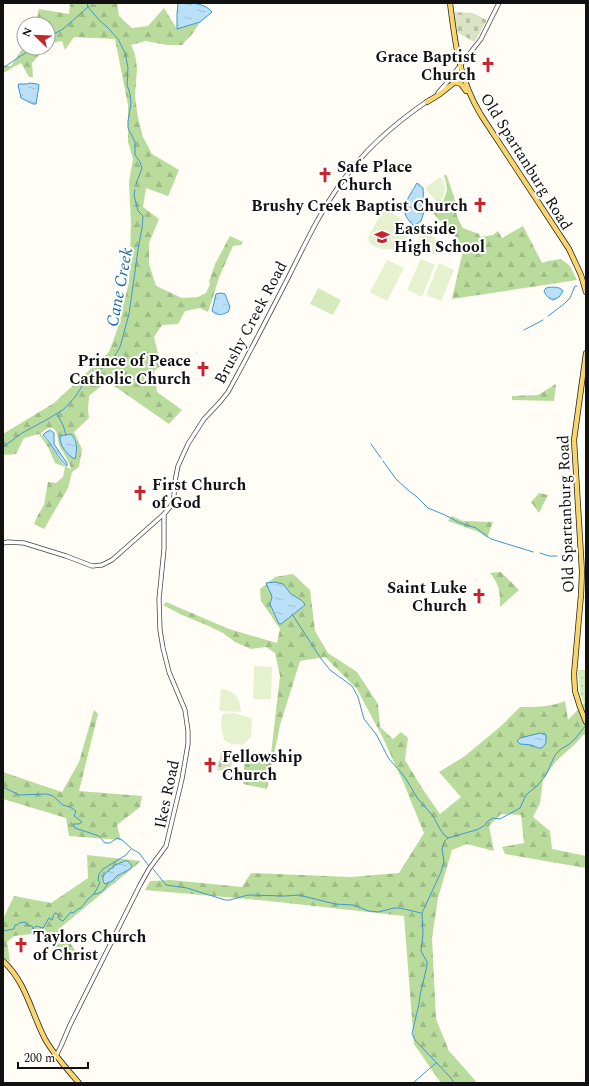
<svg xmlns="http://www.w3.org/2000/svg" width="589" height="1086" font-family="Spectral,serif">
  <defs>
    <pattern id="grass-dots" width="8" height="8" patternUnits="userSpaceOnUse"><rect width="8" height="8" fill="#d5ebbd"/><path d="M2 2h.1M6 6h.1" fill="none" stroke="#b6c8a1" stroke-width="1.8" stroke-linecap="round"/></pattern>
    <pattern id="forest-firs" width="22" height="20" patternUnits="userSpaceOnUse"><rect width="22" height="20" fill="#b9dc9c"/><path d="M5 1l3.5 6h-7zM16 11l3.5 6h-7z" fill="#9ebc85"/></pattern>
    <pattern id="cemetery-stones" width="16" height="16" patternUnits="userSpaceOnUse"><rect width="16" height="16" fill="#d9e3c4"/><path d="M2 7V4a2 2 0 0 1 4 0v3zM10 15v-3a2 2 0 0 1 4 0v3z" fill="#b9c2a7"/></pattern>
    <pattern id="water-ripples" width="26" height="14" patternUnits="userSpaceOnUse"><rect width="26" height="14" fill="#b9e0f7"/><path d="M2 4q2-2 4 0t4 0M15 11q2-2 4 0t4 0" fill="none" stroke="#9ebfd3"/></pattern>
  </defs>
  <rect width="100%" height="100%" fill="#fffdf5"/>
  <polygon fill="url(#grass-dots)" points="578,670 586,670 586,701 584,703 580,693"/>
  <g fill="url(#forest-firs)" fill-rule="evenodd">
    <path d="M70,3H117L119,16L132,28L148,26L164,8L177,29L200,22L193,33L182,45H167L146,41L131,45L135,54L137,68L135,96L138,118L143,137L152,154L179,170L168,196L146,188L143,207L159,219L149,243V264L156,286L182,298L198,297L206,293L210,284L209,282L215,264L230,236L243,242L241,245L233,246L220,275L208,312L200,308L185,311L178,324L162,325L154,337L161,366L154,371L157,392L182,410L169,424L107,381L89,396L88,411L89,418L74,432L82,449L79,467L72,472L68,488L44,529L34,524L38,515L44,505L48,482L56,483L63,477L65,467L55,463L48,447L39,434L24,438L16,454L3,455V434L54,403L109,352L117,330L129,282L131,224L129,182L133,159L128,142V105L115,39L74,37L65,50L62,41L48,44V24H36L39,9L69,14ZM48,428C50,428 52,427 54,429C59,433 57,440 59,445C63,453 69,460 71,469C60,466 55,450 48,442C46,439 44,437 41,435V433ZM71,434L76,440L68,454L63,447L60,437Z"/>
    <polygon points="24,46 24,48 45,48 32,63 33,77 29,77 21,63 3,73 3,66 11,66"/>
    <path d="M445,174L447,176L456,203L454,205L458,219L463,228L479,234L480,237L493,235L498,231L502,238L523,226L542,263L548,261L561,259L570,266L577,280L452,299L462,255L459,240L438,219L430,209L442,204C447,192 449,189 444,176Z"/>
    <polygon points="556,384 554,401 512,400 512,396 538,395"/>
    <polygon points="539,493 548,495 539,513 531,502"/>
    <polygon points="452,516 463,521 493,522 487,538 479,532 448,521"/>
    <path d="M501,572L519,590L500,607C500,591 500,586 490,573Z"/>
    <path d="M293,574L310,590L315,631L328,653L357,672L378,704L380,727L393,739L401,732L408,738L405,760L422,788L440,814L461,797L439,772L465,756L501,726L520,707C535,707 551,707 565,701L568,720L586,701V735H583L575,744L555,762L543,780L540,803L533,817L550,831L552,849L586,856V868L505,854L502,847L524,843L521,815L501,814L489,826L494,851L467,844L452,850L438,898L432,938L436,1019L449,1051L467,1071L477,1083H441L414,1044L404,916L269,901L145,890L150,881L171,880L242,887L251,873L350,877L399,873L424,833L404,784L383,738L357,689L325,657L300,661L280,725L267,789L243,784L245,756L271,754L280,676L275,653L266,647L251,649L235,642L223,633L204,624L182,615L163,605L166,602L229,629L277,643L280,629L261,601L260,589L275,577ZM283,584L291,594L301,600L305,605L281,624H279L270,604L272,597L271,593Z"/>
    <polygon points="94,710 98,714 79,791 142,796 140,807 117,825 121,840 69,836 66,818 3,799 3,772 32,782 62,792 79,762"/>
    <polygon points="87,855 141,861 60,928 79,956 65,957 45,935 31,934 14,936 7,942 10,962 3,957 3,919 14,896 51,903 88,878"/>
  </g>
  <g fill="url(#cemetery-stones)">
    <polygon points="454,12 472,13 487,20 477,38 474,42 457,32"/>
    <polygon points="221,753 234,753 230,773 217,770"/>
  </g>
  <polygon fill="#d5ebbd" points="318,288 341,300 333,315 310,304"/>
  <g fill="#e6f2cf">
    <path d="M440,177C448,184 445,194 440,202H437L426,190V187Z"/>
    <path d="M384,209C393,214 405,218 409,228L404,253C401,252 398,250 395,250C386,249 369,250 368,237Z"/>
    <path d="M421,230C434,232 440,242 439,255L417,253L415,251Z"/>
    <polygon points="421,259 435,265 422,297 407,290"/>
    <polygon points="387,260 404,268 387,301 370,292"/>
    <polygon points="439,263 454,270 441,301 426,295"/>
    <polygon points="254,666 272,667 271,699 253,699"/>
    <path d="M221,689C236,691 240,698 241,712L221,711L219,709Z"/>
    <path d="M234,713L251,718L252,719L251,737L243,745L231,744L224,740C222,731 219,721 223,714Z"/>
  </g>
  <g fill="url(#water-ripples)" stroke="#3f96cf">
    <path d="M178,3C190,3 204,2 212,12L200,22L177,29V14Z"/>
    <polygon points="30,83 37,84 39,85 36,104 33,104 21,98 18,85 19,84 27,84"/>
    <path d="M417,183L423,188C423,192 424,196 423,199C422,204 421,207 424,212L421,221L414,226C411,223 408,220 406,216C401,205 412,192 417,183Z"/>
    <path d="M546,288C551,287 560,286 563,291L559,297L553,300C549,299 546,296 544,291Z"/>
    <path d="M221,293L225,294L230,307L228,312C222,315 217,316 212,311L216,294Z"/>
    <path d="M50,430L54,433V444L67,463V466C57,459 53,444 43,435L45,433Z"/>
    <path d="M71,434C78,441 77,450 75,459C68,456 59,445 60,436Z"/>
    <polygon points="275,582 283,584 291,594 301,600 304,603 305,605 281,624 279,624 270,604 272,597 271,594 266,583"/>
    <polygon points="540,733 546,735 546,743 542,748 538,748 531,745 520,744 517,741 520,738"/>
    <path d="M125,861H128L132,866L130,869L117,876L112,881L105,884C101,880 103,873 109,871V869L113,868L114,867L113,866Z"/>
  </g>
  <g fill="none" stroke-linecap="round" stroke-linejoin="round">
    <g stroke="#3f96cf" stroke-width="1">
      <polyline points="87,3 88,7 100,21 107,27 118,39 125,53 128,68 127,85 130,94 131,104 128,121 128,128 135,142 135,155 140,162 142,168 136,184"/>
      <polyline points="48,38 50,36 63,29 88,7"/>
      <polyline points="3,68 22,55 35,48"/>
      <polyline points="548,316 564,304 570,298 575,286 577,286"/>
      <polyline points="524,330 543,320"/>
      <polyline points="57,414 63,425 66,435"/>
      <polyline points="371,444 381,458"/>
      <polyline points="3,447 22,433 48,419 64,409 75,397 86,380 106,365 114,357 120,347 129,314 139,243 142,228 143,216 138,211 134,195 135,190"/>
      <polyline points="383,461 396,479 409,491 417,497 428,508 445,515 460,523 467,525 476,528 491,539 533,552"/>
      <polyline points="540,553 549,556 557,556"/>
      <polyline points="292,614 322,660 330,670 352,686 358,697 364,719 376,734 389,759 399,770 406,779 418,799 433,816 440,829 444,835 448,838"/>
      <polyline points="3,787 19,795 47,794 53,796 63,805 70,807 76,811 74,816 82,822 79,824 73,824 75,828 99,836 105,843 110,843 117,838 122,840 132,849 139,853 149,866"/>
      <polyline points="153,869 166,885 187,888 225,900 230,900 248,895 285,896 299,895 335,904 353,905 369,911 378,912 394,908 400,908 421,913"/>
      <path d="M94,894C100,895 106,888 108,883"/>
      <polyline points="3,931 14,929 15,925 17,925 19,923 25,922 27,925 32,926 33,929 36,926 43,928 49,918 50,918 51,920 52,920 53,919 53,916 55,913 58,914 59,916 59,919 63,921 70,913 71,912 73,913 78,909 81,908 88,899 94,894 100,883 98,880 99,874 103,869 126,855 131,849"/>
      <polyline points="413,1083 436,1063"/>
      <polyline points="454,1083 451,1078 415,1040 412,1034 413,1029 419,1004 420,995 427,966 427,962 421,951 423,934 422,913 441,872 444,861 442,849 444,842 448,838 476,830 484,826 488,821 493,818 500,819 520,808 525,797 528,793 537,786 546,775 555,755 561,749 568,745 574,740 586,725"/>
    </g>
    <g stroke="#444" stroke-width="5">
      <g id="minor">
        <polyline points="438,93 445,85 481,39 499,3"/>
        <path d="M3,543L8,542L24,543L66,556L92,566L102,565L112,560L164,514L170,507L173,502L174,495L175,481L178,466L188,444L204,419L220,402L228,392C249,354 269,315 289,276C305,244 320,212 341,183C364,150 395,123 429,100"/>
        <polyline points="56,1056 61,1046 70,1025 140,885 149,869 166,846 182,779 188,744 188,731 185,710 169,672 163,648 160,630 159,599 164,549 164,514"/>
      </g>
    </g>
    <g stroke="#222" stroke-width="6">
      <g id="major">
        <path d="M450,3C455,43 459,79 481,115L569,249L581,275L586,292"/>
        <polyline points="427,102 440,94 455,82 461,84 466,91"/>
        <polyline points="586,353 574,440 582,572 581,595 574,674 575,691 580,707 586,722"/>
        <path d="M3,961C26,982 31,1012 45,1039C54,1055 67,1069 79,1083"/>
      </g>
    </g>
    <use href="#minor" stroke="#fff" stroke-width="3.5"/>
    <use href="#major" stroke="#f9d66b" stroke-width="4.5"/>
  </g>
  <defs>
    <g id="church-bare" transform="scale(1.2)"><path d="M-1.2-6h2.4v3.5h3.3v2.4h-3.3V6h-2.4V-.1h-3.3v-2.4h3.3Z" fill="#c4262e" stroke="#fff" stroke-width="2.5" paint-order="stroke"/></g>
    <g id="school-bare" transform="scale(1.2)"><path d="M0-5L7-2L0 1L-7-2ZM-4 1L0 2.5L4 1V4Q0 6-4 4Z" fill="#c4262e" stroke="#fff" stroke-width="2.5" paint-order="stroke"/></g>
  </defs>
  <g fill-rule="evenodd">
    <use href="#church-bare" x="488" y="65"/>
    <use href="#church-bare" x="325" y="175"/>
    <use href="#church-bare" x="480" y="205"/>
    <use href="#school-bare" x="382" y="237"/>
    <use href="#church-bare" x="203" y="369"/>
    <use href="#church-bare" x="140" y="493"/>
    <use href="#church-bare" x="479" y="596"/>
    <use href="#church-bare" x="210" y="765"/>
    <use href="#church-bare" x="21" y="945"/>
  </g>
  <g text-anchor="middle" stroke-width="4" stroke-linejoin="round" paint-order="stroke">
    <g font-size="16" font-weight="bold" fill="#111" stroke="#fff" text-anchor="start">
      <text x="476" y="62" text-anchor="end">Grace Baptist<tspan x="476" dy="18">Church</tspan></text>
      <text x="337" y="172">Safe Place<tspan x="337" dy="18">Church</tspan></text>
      <text x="468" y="211" text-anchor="end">Brushy Creek Baptist Church</text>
      <text x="394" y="234">Eastside<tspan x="394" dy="18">High School</tspan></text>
      <text x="191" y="366" text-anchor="end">Prince of Peace<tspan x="191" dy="18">Catholic Church</tspan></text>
      <text x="152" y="490">First Church<tspan x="152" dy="18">of God</tspan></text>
      <text x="467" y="593" text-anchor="end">Saint Luke<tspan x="467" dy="18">Church</tspan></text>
      <text x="222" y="762">Fellowship<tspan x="222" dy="18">Church</tspan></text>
      <text x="33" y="942">Taylors Church<tspan x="33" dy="18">of Christ</tspan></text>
    </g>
    <g font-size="16" fill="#111" stroke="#fff">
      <text transform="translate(527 161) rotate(58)" y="6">Old Spartanburg Road</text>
      <text transform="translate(250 322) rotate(-62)" y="6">Brushy Creek Road</text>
      <text transform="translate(565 514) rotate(-92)" y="6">Old Spartanburg Road</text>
      <text transform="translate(166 794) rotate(-78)" y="6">Ikes Road</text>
    </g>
    <g font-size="17" font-style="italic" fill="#1768a6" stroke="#fff">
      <text transform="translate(119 287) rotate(-79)" y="6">Cane Creek</text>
    </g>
  </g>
  <rect width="589" height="1086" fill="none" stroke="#111111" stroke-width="8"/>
  <g transform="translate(36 36) rotate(293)"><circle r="19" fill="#ffffff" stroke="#a0a0a0"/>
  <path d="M0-3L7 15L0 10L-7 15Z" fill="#c4262e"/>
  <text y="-6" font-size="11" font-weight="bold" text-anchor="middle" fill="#111111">N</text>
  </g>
  <path d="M18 1062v6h70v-6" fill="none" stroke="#111111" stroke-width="2"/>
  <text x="24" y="1062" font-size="12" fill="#111111" stroke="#ffffff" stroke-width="3" paint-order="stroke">200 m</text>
</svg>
